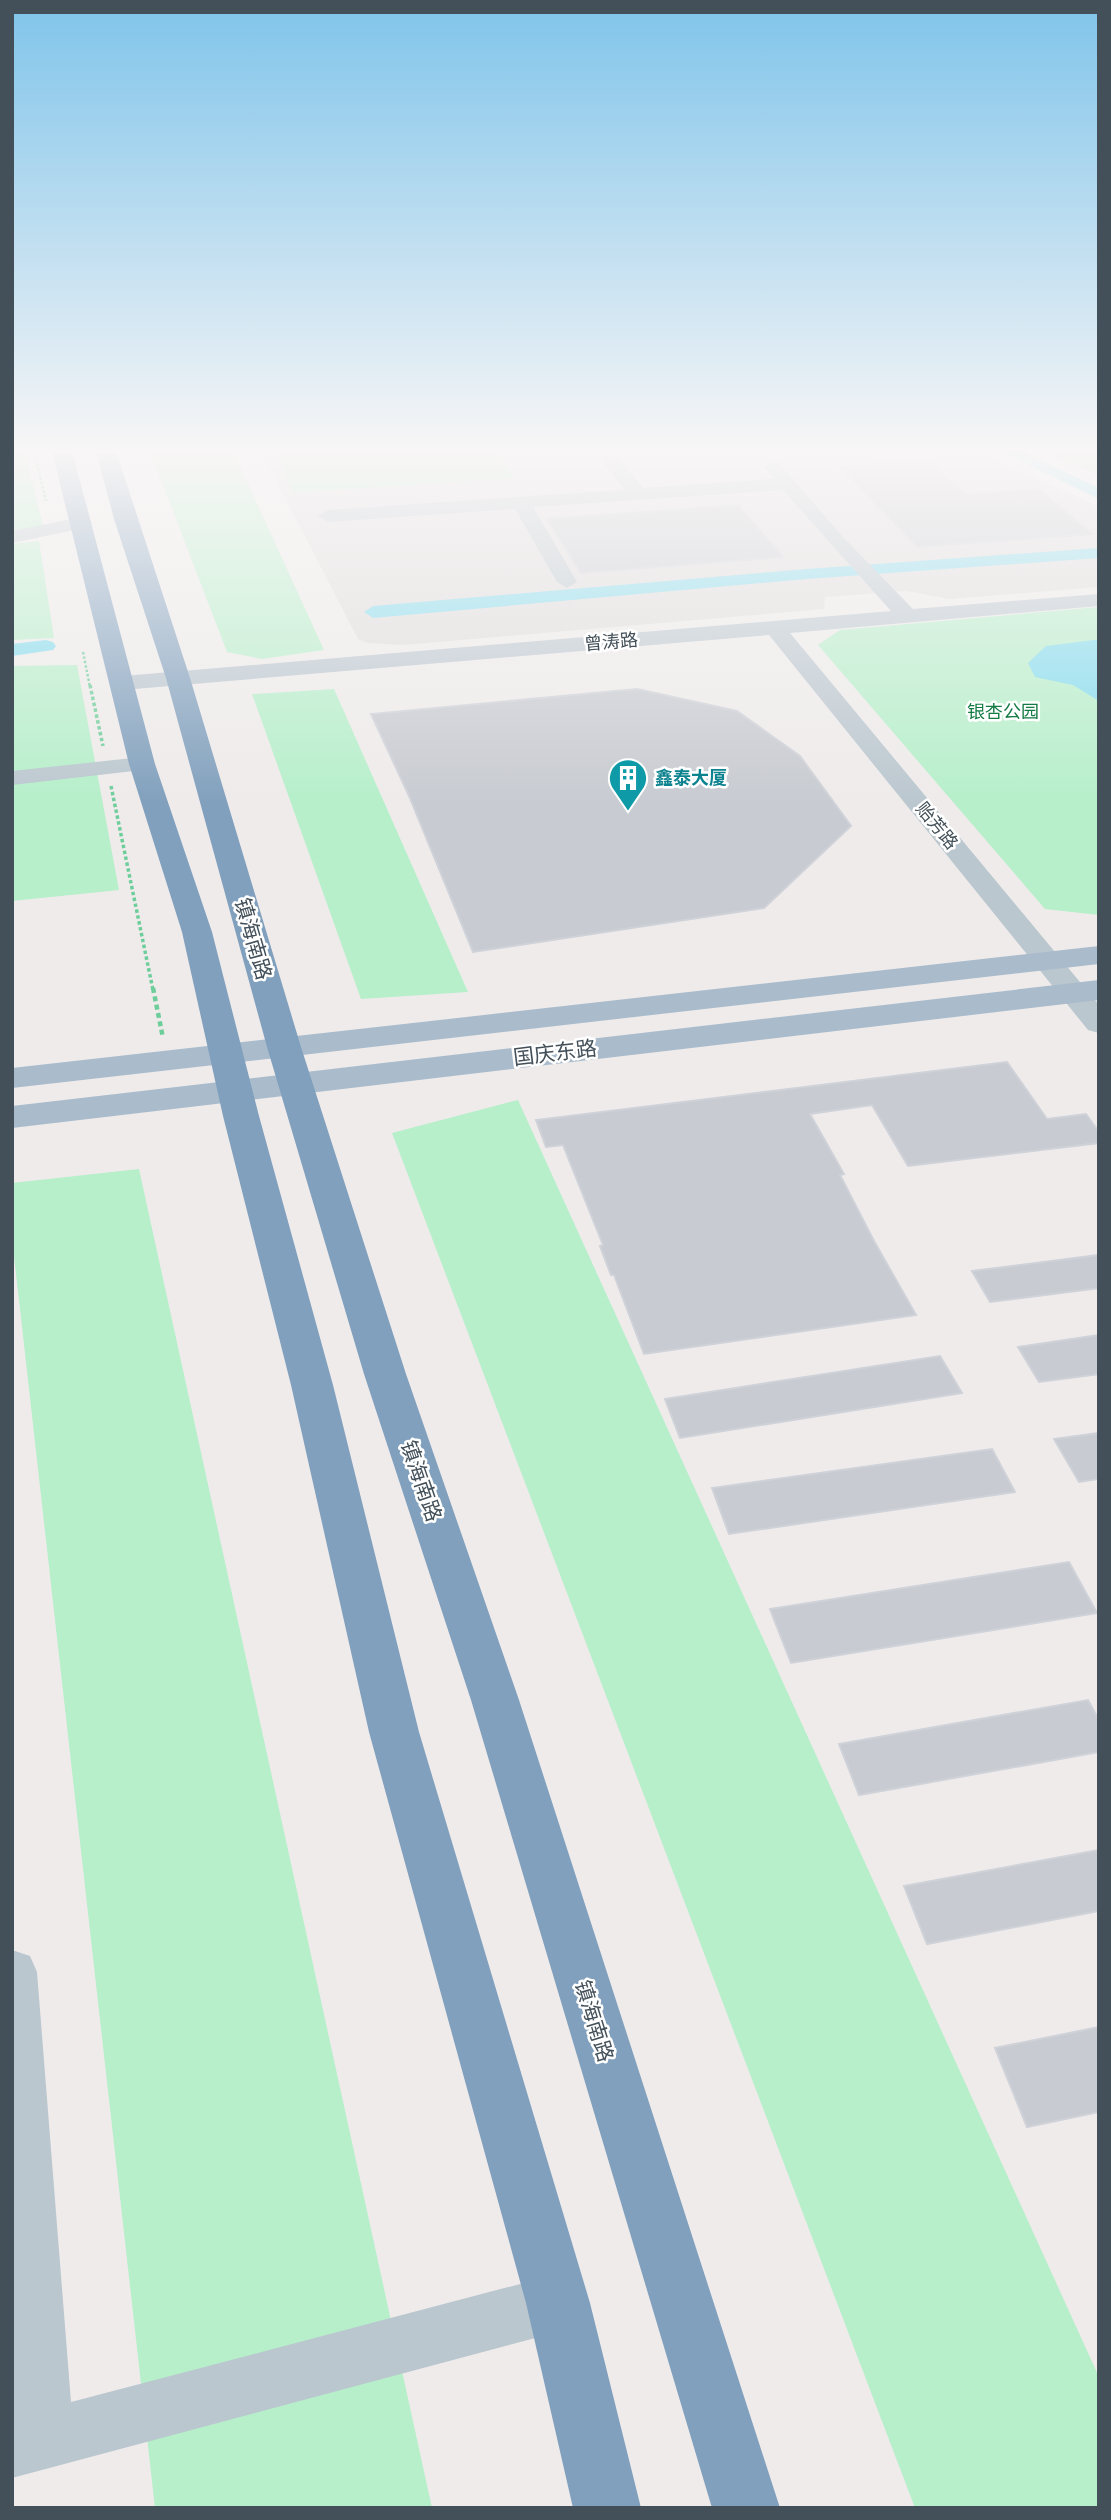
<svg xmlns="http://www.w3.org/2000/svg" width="1111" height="2520" font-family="Jost,'Noto Sans SC',sans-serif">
  <rect width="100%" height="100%" fill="#efebeb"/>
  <polygon fill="#e0dcdd" points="261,451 976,451 1099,507 1099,587 949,599 907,591 825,597 824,609 403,645 368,643 358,639"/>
  <g fill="#b6efca">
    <polygon points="12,451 25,451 43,526 12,530"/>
    <polygon points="150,451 233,451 324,650 262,659 227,652"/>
    <polygon points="276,451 498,451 515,478 293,493"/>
    <polygon points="1044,451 1099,451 1099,476"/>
    <polygon points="39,541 54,638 12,640 12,544"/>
    <polygon points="1099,607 1099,915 1045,909 818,645 840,630"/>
    <polygon points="77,665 119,890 12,901 12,666"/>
    <polygon points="334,689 468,992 361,999 252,694"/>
    <polygon points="518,1100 1099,2377 1099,2508 915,2508 392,1133"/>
    <polygon points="139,1169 432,2508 155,2508 12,1238 12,1183"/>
  </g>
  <polygon fill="#82dcee" points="1094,640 1099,640 1099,701 1073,685 1035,677 1028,663 1046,646"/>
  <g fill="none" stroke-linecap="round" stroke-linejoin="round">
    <g fill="#82dcee" fill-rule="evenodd">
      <polygon points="1000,451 1021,451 1099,488 1099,499"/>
      <polygon points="1099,548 1099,558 807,579 373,618 364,612 373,606 807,569"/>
      <polygon points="46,640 53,642 56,646 53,650 12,656 12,644"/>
    </g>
  </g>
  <g fill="#c8cbd1" stroke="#cfd2d8" stroke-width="2">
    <polygon points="907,460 928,461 965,494 1039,489 1092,534 918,547 839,467"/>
    <polygon points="738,505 783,557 581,573 547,519"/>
    <polygon points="637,689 737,711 800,756 851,826 764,908 473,952 410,798 371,714"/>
    <polygon points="1007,1062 1047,1119 1086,1114 1099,1132 1099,1143 908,1166 872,1105 810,1114 844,1174 840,1175 874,1241 916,1315 644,1354 614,1275 611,1275 600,1246 603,1245 563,1145 546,1147 536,1120"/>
    <polygon points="1099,1255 1099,1288 990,1302 972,1271"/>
    <polygon points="1099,1335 1099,1374 1039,1382 1018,1347"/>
    <polygon points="940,1356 962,1393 680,1438 665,1399"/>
    <polygon points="1099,1433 1099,1479 1079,1482 1054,1439"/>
    <polygon points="992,1449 1015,1492 729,1534 712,1488"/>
    <polygon points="1069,1562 1097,1613 791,1663 770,1609"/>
    <polygon points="1088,1700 1099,1720 1099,1752 859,1795 839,1744"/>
    <polygon points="1099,1850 1099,1911 927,1944 904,1886"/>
    <polygon points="1099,2027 1099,2112 1027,2127 995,2048"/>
  </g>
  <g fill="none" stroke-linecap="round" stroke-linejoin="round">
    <g stroke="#6ece9b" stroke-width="2.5" stroke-dasharray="2.5 2" stroke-linecap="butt">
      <polyline points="34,451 46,501"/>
      <polyline points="83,652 90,687"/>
    </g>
    <g stroke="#6ece9b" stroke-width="3.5" stroke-dasharray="3.5 2.5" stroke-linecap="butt">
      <polyline points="90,685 103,746"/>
      <polyline points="111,786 153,990"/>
    </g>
    <polyline stroke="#6ece9b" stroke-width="4.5" stroke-dasharray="5 3.5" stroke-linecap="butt" points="153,988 163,1038"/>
    <g fill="#bbc7cf" fill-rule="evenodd">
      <polygon points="595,451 613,451 643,488 774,479 764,467 773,462 779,463 842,536 913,609 1099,594 1099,606 790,633 1099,1005 1099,1033 1088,1030 769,635 123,690 112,683 123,676 891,611 783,490 533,507 577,582 567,588 557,582 515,509 328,522 318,516 328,510 624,490"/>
      <polygon points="82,517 89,519 92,523 89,527 12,543 12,531"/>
      <polygon points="142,757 151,759 154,764 151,769 12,785 12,771"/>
      <polygon points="12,1950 30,1956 37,1972 71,2402 558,2274 578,2283 587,2303 578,2323 558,2332 12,2478"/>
    </g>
    <g fill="#aabccc" fill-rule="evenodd">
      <polygon points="1099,946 1099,964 12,1088 12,1068"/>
      <polygon points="1099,980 1099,1000 12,1128 12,1106"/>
    </g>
    <g fill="#81a0bd" fill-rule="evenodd">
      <polygon points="52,451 72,451 155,764 212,932 259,1116 333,1385 419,1732 590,2303 641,2508 573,2508 526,2303 369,1732 291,1385 223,1116 182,932 129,764"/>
      <polygon points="96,451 116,451 190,678 301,1047 406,1374 519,1700 780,2508 712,2508 471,1700 364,1374 267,1047 166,678 114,519"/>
    </g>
  </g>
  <linearGradient id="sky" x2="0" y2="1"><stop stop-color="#7fc4ea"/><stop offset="0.56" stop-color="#f8f6f6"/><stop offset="1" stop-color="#f8f6f6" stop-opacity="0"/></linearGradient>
  <rect width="1111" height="804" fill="url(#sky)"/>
  <defs>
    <g id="building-pin" transform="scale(2.0125)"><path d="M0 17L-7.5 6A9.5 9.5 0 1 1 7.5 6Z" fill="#0f9aa8" stroke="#fff"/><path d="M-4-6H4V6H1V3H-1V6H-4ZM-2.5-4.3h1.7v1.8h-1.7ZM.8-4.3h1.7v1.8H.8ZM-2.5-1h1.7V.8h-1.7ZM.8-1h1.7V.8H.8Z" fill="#fff"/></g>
  </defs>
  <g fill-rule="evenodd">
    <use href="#building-pin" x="628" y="778"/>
  </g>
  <g text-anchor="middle" stroke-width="5" stroke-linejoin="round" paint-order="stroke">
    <g font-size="18" fill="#435059" stroke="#fff">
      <text transform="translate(611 642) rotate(-5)" y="6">曾涛路</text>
      <text transform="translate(937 826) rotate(51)" y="6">贻芳路</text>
    </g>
    <g font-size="18" fill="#137b43" stroke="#fff">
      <text x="1003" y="718">银杏公园</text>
    </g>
    <g font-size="18" font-weight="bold" fill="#0d838f" stroke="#fff" text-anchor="start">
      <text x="655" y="784">鑫泰大厦</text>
    </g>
    <g font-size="21" fill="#435059" stroke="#fff">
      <text transform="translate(253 939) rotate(74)" y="7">镇海南路</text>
      <text transform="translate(555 1053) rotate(-7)" y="7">国庆东路</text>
      <text transform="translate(421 1481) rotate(71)" y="7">镇海南路</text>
      <text transform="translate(594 2021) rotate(73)" y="7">镇海南路</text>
    </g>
  </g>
  <rect width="1111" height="2520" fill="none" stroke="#435059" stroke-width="28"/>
</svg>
